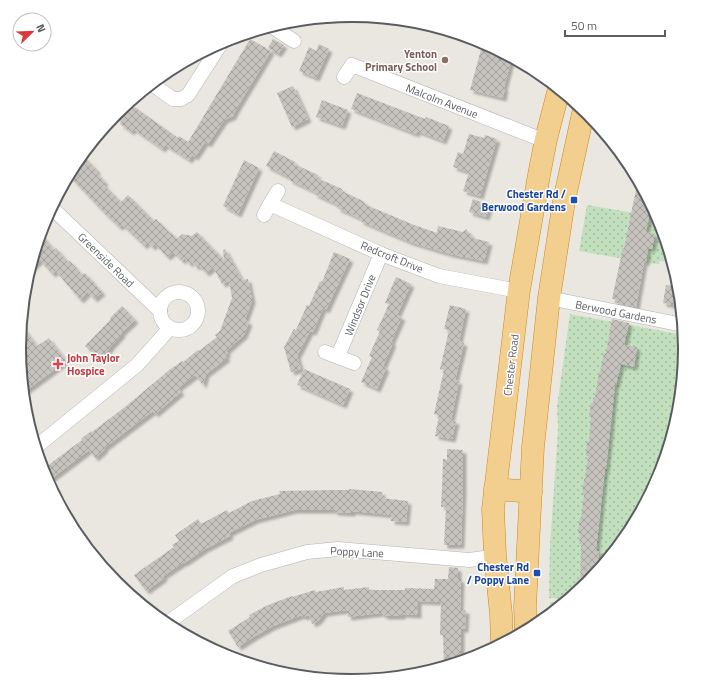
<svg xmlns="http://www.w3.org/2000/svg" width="705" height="696" font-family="'Titillium Web',sans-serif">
  <defs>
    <pattern id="grass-dots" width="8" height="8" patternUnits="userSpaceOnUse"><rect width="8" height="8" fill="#c2e0be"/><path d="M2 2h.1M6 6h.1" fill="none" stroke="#a1b99e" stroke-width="1.8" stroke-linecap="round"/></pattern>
    <pattern id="building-cross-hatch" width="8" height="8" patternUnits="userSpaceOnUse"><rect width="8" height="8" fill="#c6c2bd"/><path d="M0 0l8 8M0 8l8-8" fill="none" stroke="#a4a19d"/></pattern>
    <filter id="shadow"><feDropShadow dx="3.5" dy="3.5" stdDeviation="1" flood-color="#0004"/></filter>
  </defs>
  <rect width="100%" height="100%" fill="#eae7e0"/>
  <g fill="url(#grass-dots)">
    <polygon points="587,205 658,217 660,221 673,262 660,261 659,264 646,263 579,251"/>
    <polygon points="570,314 684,335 685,348 679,413 660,476 629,533 588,584 569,599 549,598 550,545 557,446 558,427 557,407"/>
    <polygon points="550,602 565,602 549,615"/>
  </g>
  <g fill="url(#building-cross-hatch)" filter="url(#shadow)">
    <polygon points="250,39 271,51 235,111 233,116 224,120 208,144 205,142 195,157 192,155 189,160 165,145 162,149 133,129 131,132 120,124 122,121 114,116 129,103 178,138 179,136 188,142"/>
    <polygon points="273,39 284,45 278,54 268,48"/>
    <polygon points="483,42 512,57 504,87 505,88 503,98 470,90"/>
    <polygon points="319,44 329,49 316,78 299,71 309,47 316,51"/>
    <polygon points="293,86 308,119 292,127 277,93"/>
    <polygon points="357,93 425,119 426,117 449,126 443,141 417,131 416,134 351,109"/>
    <polygon points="322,100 348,110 342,126 316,117"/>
    <polygon points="469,134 484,138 485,135 497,139 480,196 463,191 469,172 453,167 458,152 463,154"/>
    <polygon points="274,151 295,162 294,164 318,175 317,178 342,189 342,191 365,202 364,204 414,225 437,233 438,226 463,232 466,229 473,238 489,242 484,261 450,254 410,242 360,221 361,219 337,208 338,205 314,194 315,192 289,180 290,178 266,166"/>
    <polygon points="82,155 97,170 96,172 105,182 103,184 121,202 128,195 154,221 156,219 170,233 171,232 177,239 182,234 192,236 197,232 224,260 223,250 225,249 242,280 248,279 252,300 245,320 249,322 244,335 226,351 228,353 225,355 227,358 206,374 203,385 195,375 178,388 181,392 155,414 153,411 137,423 104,448 105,449 95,458 89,450 48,481 43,469 82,440 81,439 91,431 92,432 125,407 168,371 182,361 183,362 198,350 199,351 217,337 215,335 220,331 232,298 229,281 222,284 213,267 206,273 198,265 196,267 191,261 189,264 184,258 182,261 173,252 167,257 155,244 152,247 147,242 144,246 122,225 119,227 106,215 69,176 76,163"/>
    <polygon points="244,160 259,168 238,214 223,206"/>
    <polygon points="638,180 656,213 650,212 646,232 655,234 652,249 648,248 646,263 644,262 636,307 615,303 615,299 612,299 623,248 624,249 632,209"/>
    <polygon points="473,199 490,205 486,217 469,212"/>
    <polygon points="41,234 54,250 56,248 68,262 70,261 82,275 85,273 102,292 94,299 88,292 80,300 56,271 52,274 40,260 31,268"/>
    <polygon points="334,252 350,259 326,310 323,308 313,332 310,331 297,356 301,369 291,372 284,347 294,329 296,330 307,305 309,306 320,281 322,282"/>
    <polygon points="396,277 411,284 397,315 402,317 391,342 393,343 383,366 386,368 377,389 361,382 372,357 369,356 380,331 377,330 389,304 385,303"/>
    <polygon points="666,285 679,287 681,307 663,303"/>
    <polygon points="450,305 466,309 459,341 464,343 455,380 459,381 451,420 456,421 452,439 435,436 439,415 434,414 444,370 440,369 449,330 444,329"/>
    <polygon points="122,306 135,320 121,333 122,334 110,347 110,348 99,359 85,346 111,319 110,318"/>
    <polygon points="612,319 629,323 624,345 637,347 634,367 621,364 616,385 615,385 606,469 605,469 596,551 599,551 599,570 588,584 580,590 581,544 579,544 580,534 578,533 580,517 581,518 584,495 582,495 584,479 585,479 588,456 586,456 587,441 589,442 591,417 589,417 591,403 593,403 593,397 595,398 599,372 600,372 604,353 606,353"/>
    <polygon points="22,326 37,346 49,338 66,361 24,392 20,348"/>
    <polygon points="304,369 350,389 343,405 297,385"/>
    <polygon points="447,449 463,450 463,489 461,545 444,545 446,507 441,507 442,488 443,459 447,460"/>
    <polygon points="349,489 382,492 382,498 408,501 406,522 391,521 392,515 352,511 352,513 334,512 334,510 294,510 255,520 229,533 230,536 205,549 184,563 184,562 163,576 164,578 146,591 134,575 174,547 172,545 179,541 175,535 198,519 201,524 227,510 229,513 252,501 280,494 279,491 335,490 349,490"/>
    <polygon points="449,567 458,568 458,579 461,579 460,610 466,610 465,629 461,629 461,661 444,667 443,635 440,635 441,602 418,601 418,615 402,614 402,616 386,616 383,615 381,613 348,617 347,610 324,613 318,621 312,624 309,615 303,617 302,615 273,626 255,636 238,647 228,631 250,617 249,615 268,605 292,596 292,597 315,590 316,592 344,587 344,590 369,587 369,590 405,590 405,588 434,589 435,579 448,579"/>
  </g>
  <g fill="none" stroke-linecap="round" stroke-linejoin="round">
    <g stroke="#b1b3b7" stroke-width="15">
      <g id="street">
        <polyline points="271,26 294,41"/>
        <polyline points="344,77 352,65 535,137 546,139"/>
        <polyline points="152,84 173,99 181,99 188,95 222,42"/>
        <polyline points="278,191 270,204 381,254 439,276 508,289 519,290"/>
        <polyline points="52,208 160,311"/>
        <polyline points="264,215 270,204"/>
        <circle cx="179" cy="311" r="19"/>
        <polyline points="549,298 683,325"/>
        <polyline points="325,352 354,363"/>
        <polyline points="338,356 381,254"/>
        <polyline points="36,447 137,365 170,328"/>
        <polyline points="166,624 233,576 261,565 307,552 338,549 469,560 484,558 495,555"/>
      </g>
    </g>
    <g stroke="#d68614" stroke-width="23">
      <g id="highway">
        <polyline points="495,489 531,492"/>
        <polyline points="526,631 525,607 533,447 549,298 564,201 584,109"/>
        <polyline points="502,644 501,614 495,555 493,509 519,290 539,175 546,139 559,89"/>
      </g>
    </g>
    <use href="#street" stroke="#fff" stroke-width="14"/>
    <use href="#highway" stroke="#f2cf8f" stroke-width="22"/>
  </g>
  <circle fill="#8d6e63" stroke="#fff" stroke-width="1.5" cx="445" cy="60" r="4"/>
  <g fill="#1a4fb4" stroke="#fff" stroke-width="1.5">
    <rect x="570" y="196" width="8" height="8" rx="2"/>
    <rect x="533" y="569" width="8" height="8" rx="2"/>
  </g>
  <path fill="#e0444e" stroke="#fff" stroke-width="1.5" d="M56 358h4v4h4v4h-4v4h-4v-4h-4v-4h4z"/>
  <g text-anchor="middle" stroke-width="3" stroke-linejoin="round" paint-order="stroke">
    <g font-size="11" font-weight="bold" fill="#785e54" stroke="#fff" text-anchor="end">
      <text x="437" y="58">Yenton<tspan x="437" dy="13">Primary School</tspan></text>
    </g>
    <g font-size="11" fill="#595d60" stroke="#fff">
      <text transform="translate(442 101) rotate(21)" y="4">Malcolm Avenue</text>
      <text transform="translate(392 257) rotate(22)" y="4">Redcroft Drive</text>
      <text transform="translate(106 260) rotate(44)" y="4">Greenside Road</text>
      <text transform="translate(360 305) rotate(-68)" y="4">Windsor Drive</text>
      <text transform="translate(616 312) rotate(11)" y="4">Berwood Gardens</text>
      <text transform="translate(511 365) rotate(-83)" y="4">Chester Road</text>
      <text transform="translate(357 552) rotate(3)" y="4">Poppy Lane</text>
    </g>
    <g font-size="11" font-weight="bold" fill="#164399" stroke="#fff" text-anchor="end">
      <text x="566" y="198">Chester Rd /<tspan x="566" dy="13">Berwood Gardens</tspan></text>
      <text x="529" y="571">Chester Rd<tspan x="529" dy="13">/ Poppy Lane</tspan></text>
    </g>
    <g font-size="11" font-weight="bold" fill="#be3a42" stroke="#fff" text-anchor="start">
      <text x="67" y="362">John Taylor<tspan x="67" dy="13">Hospice</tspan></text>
    </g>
  </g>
  <path d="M0 0H705V696H0ZM26 348a326 326 0 1 1 652 0a326 326 0 1 1-652 0Z" fill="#fff" fill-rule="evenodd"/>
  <path fill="none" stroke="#595d60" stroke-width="2" d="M26 348a326 326 0 1 1 652 0a326 326 0 1 1-652 0Z"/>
  <g transform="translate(32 32) rotate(67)"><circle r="19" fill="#ffffff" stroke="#bdbebf"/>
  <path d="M0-3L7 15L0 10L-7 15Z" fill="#d8393c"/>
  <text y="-6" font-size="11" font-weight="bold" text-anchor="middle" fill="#595d60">N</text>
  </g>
  <path d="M565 30v6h100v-6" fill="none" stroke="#595d60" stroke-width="2"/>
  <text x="571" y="30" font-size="12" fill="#595d60" stroke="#ffffff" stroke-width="3" paint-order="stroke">50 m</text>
</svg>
